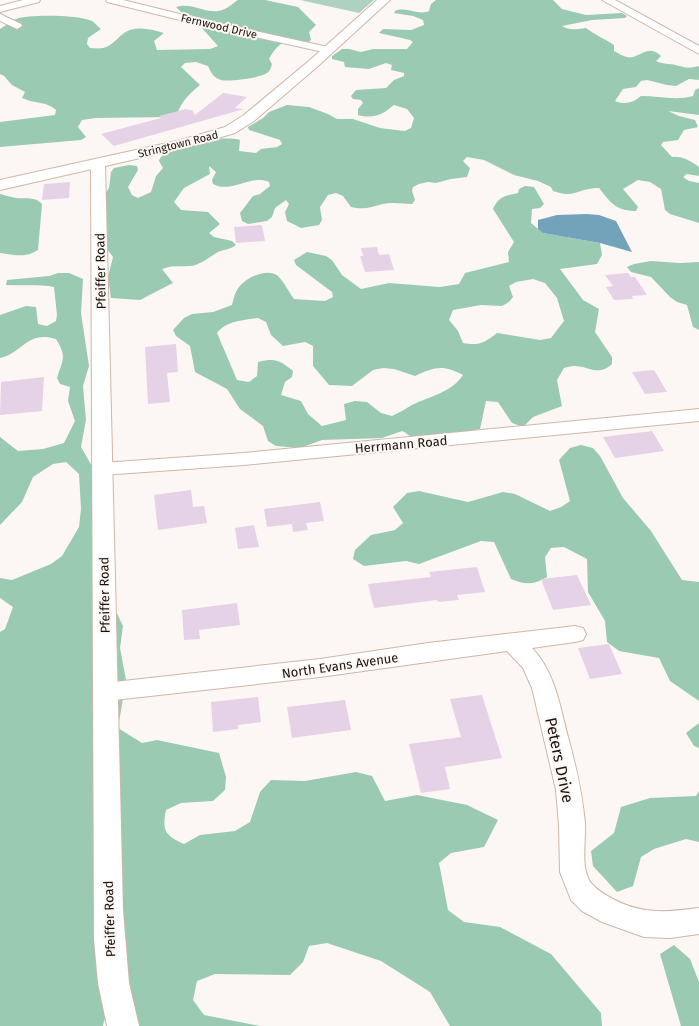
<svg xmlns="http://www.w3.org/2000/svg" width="699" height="1026" font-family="'Fira Sans',sans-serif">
  <rect width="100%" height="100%" fill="#fcf7f4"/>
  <polygon fill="#afd1bf" points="300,0 374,0 359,13"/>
  <g fill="#9acab2" fill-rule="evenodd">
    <path d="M238,0H265L298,7L316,25L309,32L311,40L307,43C287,38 279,41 269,59L272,64C271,68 270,72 265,74C258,78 228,82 221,80C213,78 211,72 208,66L196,62L185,63L181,67L200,85C189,94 182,101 177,114L172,117L96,118L82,120L78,127L86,137L81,140L0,147V122L55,115L56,110C47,101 34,104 22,98L25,92L12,85L4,76L0,74V29C5,26 11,22 16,19C29,14 79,15 92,21C95,23 98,27 101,29L88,38L87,44L90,48C94,48 99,49 103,48C112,46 117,38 124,33C135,25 152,29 164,33L154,41L157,50L210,49L218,46L201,27L205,24V20L181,12L176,7C191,2 204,13 218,11C226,10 232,4 238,0Z"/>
    <path d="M436,0H553L562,9L586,15L622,13L627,16L625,18L592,20L562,26C569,31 578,29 586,28C595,35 605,39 614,45V51C620,54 627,59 633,57C643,54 650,45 661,56L656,61C660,63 663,63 668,64C682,65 683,70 699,66V80L689,79L676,86L667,85L647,80L641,81L636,87L623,89L615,101C625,105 633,103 641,96C658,96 676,101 693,96L695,90L699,88V115L668,111L679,116L695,120L698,127L684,130L678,140L663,142L661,145L672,157C683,156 690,161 699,167V176L687,174L683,177L689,181L699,183V223L670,214L665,210L661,189L650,182L638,180L623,189L638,207L636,211C616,211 610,202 599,188C578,188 575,199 553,191L551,187L538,181L514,175L484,160L467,157L463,161L470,168L467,177L451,179L436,183L428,182L419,184L413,187L412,191L415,200L412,204C403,204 392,202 383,204C371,207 364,210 351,207L343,196L336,193L328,195L320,207L322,220L319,225L301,228L287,221L285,212L289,204L286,200L275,208L272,217L267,221L248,224L242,221L240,213L253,196L260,194L270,186L269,182C251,174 231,194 213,184L212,180L216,172L209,166L210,174L184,188L174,202L181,210L208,212L220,224L209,233L214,237L232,241L236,245C230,250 225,249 218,252C209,257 201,265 190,266C180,267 172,265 162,269L173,283L140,300L111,298L108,277L113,257L106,248L101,200L109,188L111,172L114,168L129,165L137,166L138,170L128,187L132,195L138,198L151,192L156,176L163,168L159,161C164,143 225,135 240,140L239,151L256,153L261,149L277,147L282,144L280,140L249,130L248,127L263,118L269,112L287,105L309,107L328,114L337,119H353L380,128L396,130L405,131L411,128L414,118L407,109L394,105C382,115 374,119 358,115V109L363,103L361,100L353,99L351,96L356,90L386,88L394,80L404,76V73L391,70L392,65L386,63L369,69L345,67L344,62L332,59V56L342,49H349L361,52L373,49H407L413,42L410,40L379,33L383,29L411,30L424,25L423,20L413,16L394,13L395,11C407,6 418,16 429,11L431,4Z"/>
    <path d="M525,186L534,187L544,204L540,208L532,209L531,223L543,233L600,243L602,255L597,264L560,269L583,300L599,309L595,332L612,357V364C598,377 589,366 574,366C571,366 567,367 564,368L557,380L562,406L533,417L523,427L512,423L498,402L486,401L480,429C466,433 423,441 410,436C408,435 405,432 402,431L382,438L322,440L300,448L276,446L268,441L263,426L240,409L227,389L195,372L190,346L176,336L173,330L184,318L192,314L213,312L232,305C234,297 236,288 243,283C250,276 269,268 278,276C284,282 289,292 294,299L325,301L333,297L332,292L296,265L294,260L307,252L326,256L332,260L342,275L361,289L389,283L440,287L459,284L465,273L509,262L508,252L514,242L493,209C499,196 505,196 518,193L519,189ZM533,279L545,283L557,298L564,321L551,338L540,340L497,333C484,343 479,346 463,343L458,331L449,320L453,310L481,305L502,306L509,302L513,297L509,286L516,282ZM258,318L266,322L271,335L283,346L305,342L313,346V366L329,385L352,386L373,370L383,368L394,369L415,376C434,367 443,364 463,375C451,393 430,396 412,405C405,409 399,413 392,416L381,413L367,402L355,401L344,404L346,420L322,426L308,414L301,401L281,395L285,382L292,377L293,371C279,360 276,358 258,362L257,376L249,382L237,380L217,333C226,321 244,320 258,318Z"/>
    <path d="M0,194C5,195 10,197 16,198C26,199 35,196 42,204L38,250C26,258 14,255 0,253Z"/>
    <polygon points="651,261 680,263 699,262 699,330 693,327 687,305 677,302 670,297 651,277 631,272 627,267 634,264"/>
    <path d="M58,273H69L83,279L81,313L89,366L83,386L86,420L81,447L93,468L97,572L123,626L120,648L126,680L118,728L142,743L157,740L219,753L226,777L225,790L213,801L181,803L166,810C162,832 165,835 184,844L200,835L235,831L250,822L260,792L271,780L305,781L356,772L372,776L385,801L417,795L467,805L498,820L484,847L451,853L439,863L448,910L464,922L500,927L551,954L601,1013L602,1026H450L430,992L381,961L327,943L309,946L303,962L290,975L215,974L197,981L193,1000L204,1015L260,1026H132L113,1003L104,1021L103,1026H0V632L5,629L13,607L0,598V578L12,580L51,564L62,556L79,527L81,509L79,474L66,462L53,464L33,477L22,502L0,525V437L18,451L43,449L64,443L75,421L68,401L70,387L60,384L57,378C63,359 67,357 56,339C27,330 23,353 0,358V315L26,306L36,307L38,324L47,326L56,321L57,315L54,287C38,284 23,286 6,285L7,280L49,276Z"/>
    <path d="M581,445L593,448L600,456L623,498L651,531L682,580L699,582V701L670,681L659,658L619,651L607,642L605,621L588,592L587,559L564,547L551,548L545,557L547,577C534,585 525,585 511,579L494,542L481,541L419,564L406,561L364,566L353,559L355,550L371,535L395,530L403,523L393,507L407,493L419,491L468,502L503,492L515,494L550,511L561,507L570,501L559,460L570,448Z"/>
    <polygon points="699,723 699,748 694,746 686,733"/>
    <polygon points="699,791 699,842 686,839 654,849 641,857 633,886 617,892 593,866 591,851 614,833 621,807 650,798 696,796"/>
    <polygon points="674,945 690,959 699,982 699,1026 681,1026 660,954"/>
  </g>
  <polygon fill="#73a3ba" points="587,214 599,215 616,221 632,252 600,243 543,233 538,229 538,220 557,215"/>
  <g fill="#e5d2e6">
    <polygon points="223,93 247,97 235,108 244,109 114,146 101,134 161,118 159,116 186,109 189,110 192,110 195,115"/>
    <polygon points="70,182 69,198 42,200 44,184"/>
    <polygon points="262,225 265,241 236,243 234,227"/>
    <polygon points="377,247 379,255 389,254 394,270 365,272 360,256 363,256 361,248"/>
    <polygon points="628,273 631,277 635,277 647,295 632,296 633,299 614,300 606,287 613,286 605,275"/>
    <polygon points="176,344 178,372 167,373 170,402 148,404 145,347"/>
    <polygon points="654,370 667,392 645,394 632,372"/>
    <polygon points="44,377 42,411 0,415 1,382"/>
    <polygon points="652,431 664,451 615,458 603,437"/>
    <polygon points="191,490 193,507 204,506 207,523 158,530 154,495"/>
    <polygon points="320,502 324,521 306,523 308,530 293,532 292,524 267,527 264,509"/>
    <polygon points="254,525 259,547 238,549 235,528"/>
    <polygon points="477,567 485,592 457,595 459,600 438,602 437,600 374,608 368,584 431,577 429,572"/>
    <polygon points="577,575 591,605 553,610 541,579"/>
    <polygon points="237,603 240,625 199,630 200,639 184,640 182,610"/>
    <polygon points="609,644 622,674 590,679 578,648"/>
    <polygon points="482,695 502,758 445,767 450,789 421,793 409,744 461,737 450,699"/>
    <polygon points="258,697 261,722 238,725 238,729 213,732 211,702"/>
    <polygon points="345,700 351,730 292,738 287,707"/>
  </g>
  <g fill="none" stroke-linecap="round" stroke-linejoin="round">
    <g stroke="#cdb7a8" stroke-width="2">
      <g id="minor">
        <polygon points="23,0 40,0 39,2 0,12 0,6"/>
        <polygon points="106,0 123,0 196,18 328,47 334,50 328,53 196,24 107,2"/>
        <polygon points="602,0 615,0 699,46 699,54"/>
        <polygon points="0,14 21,24 22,26 17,29 0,21"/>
        <polygon points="699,409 699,421 244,465 102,475 95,473 92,469 95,465 102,463 244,453"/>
        <path d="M575,626L583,628L586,634L583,640L575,642L532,648C555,672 560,706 568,737C576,766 582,792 585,823C586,841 580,868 591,883C597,890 605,895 613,899C642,915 668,912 699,908V934L670,938L644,937L602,922L582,911L571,900L560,872L559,825L556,790L532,688L523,668L507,651L320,677L105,701L97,699L93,692L97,685L105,683L320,659L428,643Z"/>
      </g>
    </g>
    <g stroke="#cdb7a8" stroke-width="2">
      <polygon id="tertiary" points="98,159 103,160 105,163 123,910 129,983 139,1026 107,1026 98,983 94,939 91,163 93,160"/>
    </g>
    <g stroke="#cdb7a8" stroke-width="2">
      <polygon id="secondary" points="377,0 390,0 318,66 254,121 235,133 184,148 0,190 0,180 181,140 225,127 244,115 310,60"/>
    </g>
    <use href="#minor" fill="#fff" fill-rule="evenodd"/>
    <use href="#tertiary" fill="#fff" fill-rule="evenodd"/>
    <use href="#secondary" fill="#fff" fill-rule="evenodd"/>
  </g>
  <g text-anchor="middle" stroke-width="4" stroke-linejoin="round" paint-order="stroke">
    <g font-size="11" fill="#1b130e" stroke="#fcf7f4">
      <text transform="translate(219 26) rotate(13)" y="4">Fernwood Drive</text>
      <text transform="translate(178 144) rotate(-14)" y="4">Stringtown Road</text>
    </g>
    <g font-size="13" fill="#1b130e" stroke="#fcf7f4">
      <text transform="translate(100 271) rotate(-91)" y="5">Pfeiffer Road</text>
      <text transform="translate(401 444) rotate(-5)" y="5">Herrmann Road</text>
      <text transform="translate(104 595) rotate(-91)" y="5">Pfeiffer Road</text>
      <text transform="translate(340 665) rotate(-8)" y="5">North Evans Avenue</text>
      <text transform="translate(109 919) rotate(-92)" y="5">Pfeiffer Road</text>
    </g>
    <g font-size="16" fill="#1b130e" stroke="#fcf7f4">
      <text transform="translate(560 760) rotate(78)" y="6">Peters Drive</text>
    </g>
  </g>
</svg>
